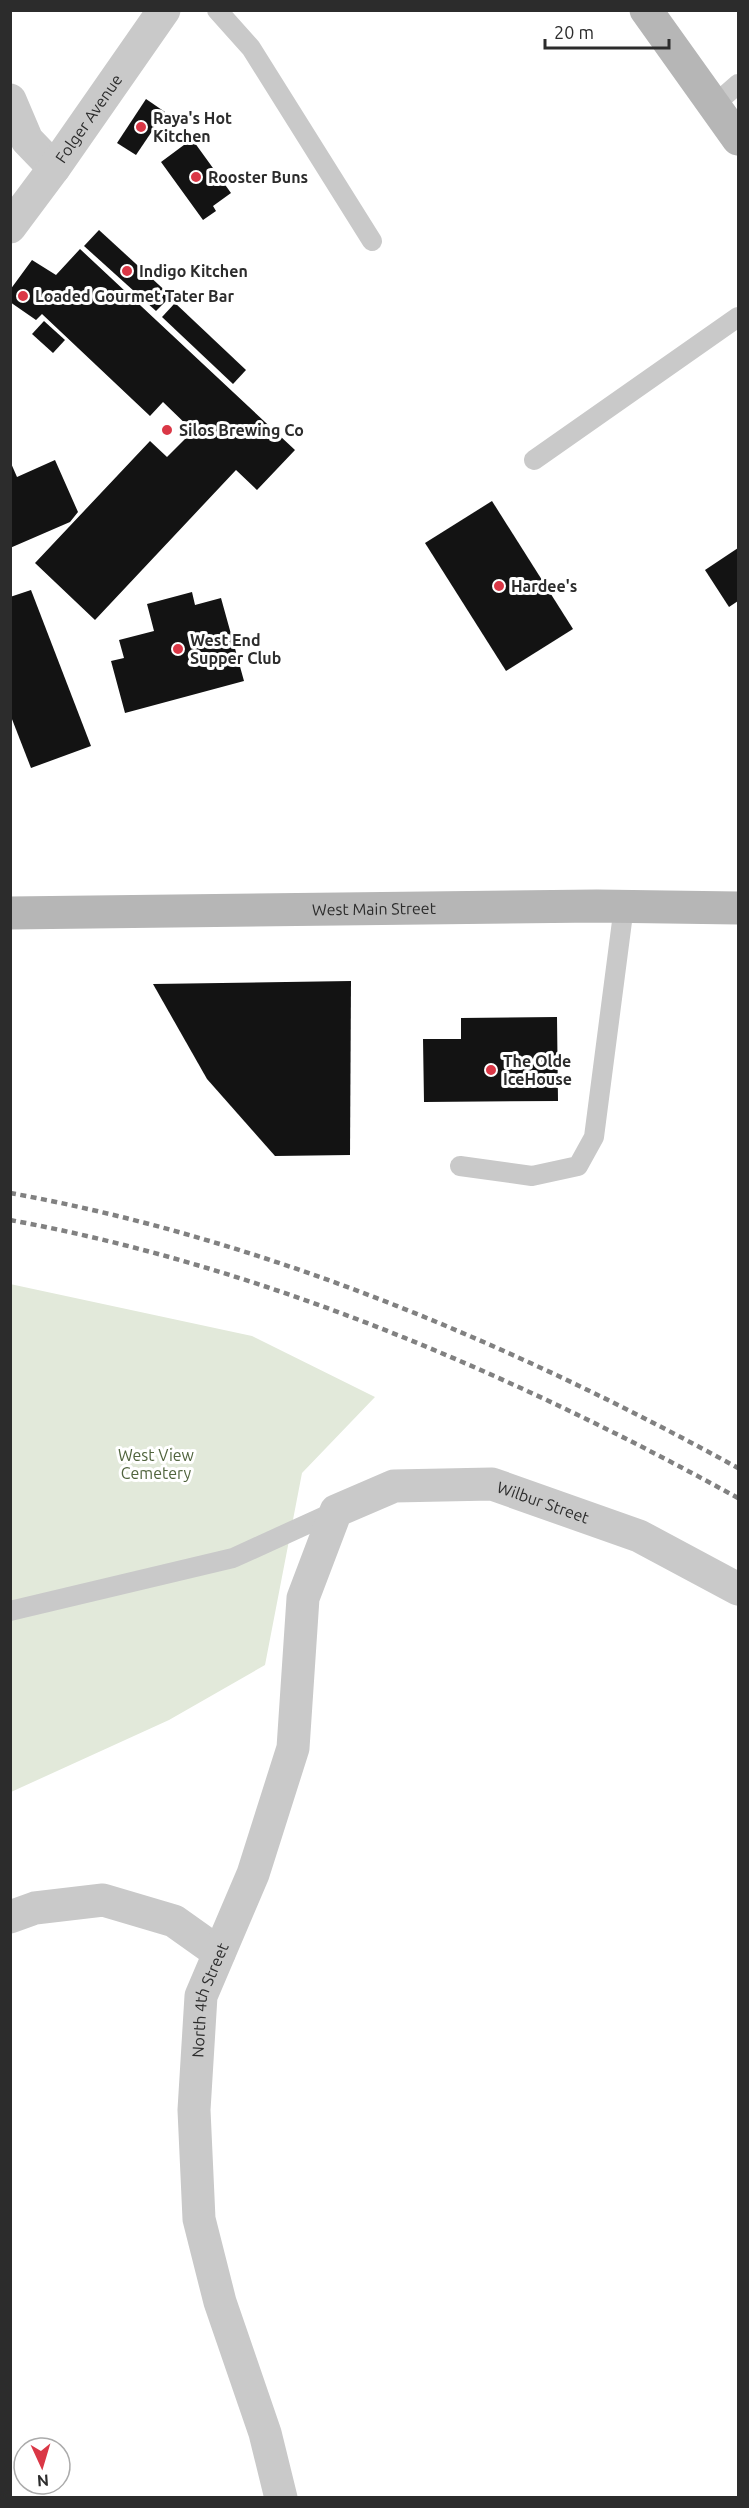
<svg xmlns="http://www.w3.org/2000/svg" width="749" height="2508" font-family="Ubuntu,sans-serif">
  <rect width="100%" height="100%" fill="#fff"/>
  <polygon fill="#e2e9da" points="10,1284 252,1336 375,1397 302,1473 265,1665 169,1720 11,1792"/>
  <g fill="#131313">
    <polygon points="146,99 165,112 136,155 117,143"/>
    <polygon points="192,139 231,193 213,206 216,211 203,220 161,162"/>
    <polygon points="99,230 171,296 156,311 84,246"/>
    <polygon points="80,249 295,450 257,490 236,470 95,620 35,563 150,441 167,457 193,431 163,402 150,416 42,314 36,320 10,302 10,290 32,260 56,275"/>
    <polygon points="175,303 246,370 233,384 162,317"/>
    <polygon points="44,321 65,340 53,353 32,334"/>
    <polygon points="55,460 78,512 70,522 10,548 10,461 17,477"/>
    <polygon points="492,501 573,629 506,671 425,543"/>
    <polygon points="738,548 738,601 729,607 705,570"/>
    <polygon points="31,590 91,746 31,768 10,714 10,597"/>
    <polygon points="192,592 195,605 221,598 244,681 125,713 111,661 124,658 119,640 154,631 147,604"/>
    <polygon points="351,981 350,1155 275,1156 207,1079 153,984"/>
    <polygon points="557,1017 558,1101 424,1102 423,1039 461,1039 461,1018"/>
  </g>
  <g fill="none" stroke-linecap="round" stroke-linejoin="round">
    <g stroke="#c9c9c9" stroke-width="20">
      <polyline points="217,10 251,48 372,241"/>
      <polyline points="714,105 738,84"/>
      <polyline points="534,460 738,317"/>
      <polyline points="460,1166 532,1176 578,1166 594,1137 624,906"/>
      <polyline points="10,1611 233,1558 336,1511"/>
    </g>
    <g stroke="#c9c9c9" stroke-width="33">
      <polyline points="10,100 27,140 54,168"/>
      <path id="s1" d="M10,227L54,168L164,10"/>
      <polyline points="10,1917 35,1908 103,1900 174,1921 219,1953"/>
      <path id="s2" d="M281,2498L265,2433L220,2302L199,2219L194,2110L201,1996L253,1874L293,1748L303,1598L336,1511L394,1486L492,1484L639,1536L738,1589"/>
    </g>
    <g stroke="#b6b6b6" stroke-width="33">
      <polyline points="646,10 738,139"/>
      <path id="s3" d="M10,913L597,906L738,908"/>
    </g>
    <g stroke="#818181" stroke-width="4.5" stroke-dasharray="6 4.5" stroke-linecap="butt">
      <path d="M10,1193C264,1239 513,1344 738,1468"/>
      <path d="M10,1220C265,1267 513,1374 738,1498"/>
    </g>
  </g>
  <g fill="#da3746" stroke="#fff" stroke-width="2">
    <circle cx="141" cy="127" r="6"/>
    <circle cx="196" cy="177" r="6"/>
    <circle cx="127" cy="271" r="6"/>
    <circle cx="23" cy="296" r="6"/>
    <circle cx="167" cy="430" r="6"/>
    <circle cx="499" cy="586" r="6"/>
    <circle cx="178" cy="649" r="6"/>
    <circle cx="491" cy="1070" r="6"/>
  </g>
  <g text-anchor="middle" stroke-width="6" stroke-linejoin="round" paint-order="stroke">
    <g font-size="16" font-weight="bold" fill="#2c2c2c" stroke="#fff" text-anchor="start">
      <text x="153" y="124">Raya's Hot<tspan x="153" dy="18">Kitchen</tspan></text>
      <text x="208" y="183">Rooster Buns</text>
      <text x="139" y="277">Indigo Kitchen</text>
      <text x="35" y="302">Loaded Gourmet Tater Bar</text>
      <text x="179" y="436">Silos Brewing Co</text>
      <text x="511" y="592">Hardee's</text>
      <text x="190" y="646">West End<tspan x="190" dy="18">Supper Club</tspan></text>
      <text x="503" y="1067">The Olde<tspan x="503" dy="18">IceHouse</tspan></text>
    </g>
    <g font-size="16" fill="#2c2c2c" stroke="#fff">
      <text dy="6" stroke="none"><textPath href="#s1" startOffset="134">Folger Avenue</textPath></text>
      <text dy="6" stroke="none"><textPath href="#s3" startOffset="364">West Main Street</textPath></text>
      <text dy="6" stroke="none"><textPath href="#s2" startOffset="1238">Wilbur Street</textPath></text>
      <text dy="6" stroke="none"><textPath href="#s2" startOffset="512">North 4th Street</textPath></text>
    </g>
    <g font-size="16" fill="#50643d" stroke="#fff">
      <text x="156" y="1461">West View<tspan x="156" dy="18">Cemetery</tspan></text>
    </g>
  </g>
  <rect width="749" height="2508" fill="none" stroke="#2c2c2c" stroke-width="24"/>
  <g transform="translate(42 2466) rotate(176)"><circle r="28" fill="#ffffff" stroke="#ababab" stroke-width="1.5"/>
  <path d="M0-4.5L10 22L0 15L-10 22Z" fill="#da3746"/>
  <text y="-9" font-size="16" font-weight="bold" text-anchor="middle" fill="#2c2c2c">N</text>
  </g>
  <path d="M545 39v9h124v-9" fill="none" stroke="#2c2c2c" stroke-width="3"/>
  <text x="554" y="39" font-size="18" fill="#2c2c2c" stroke="#ffffff" stroke-width="4.5" paint-order="stroke">20 m</text>
</svg>
